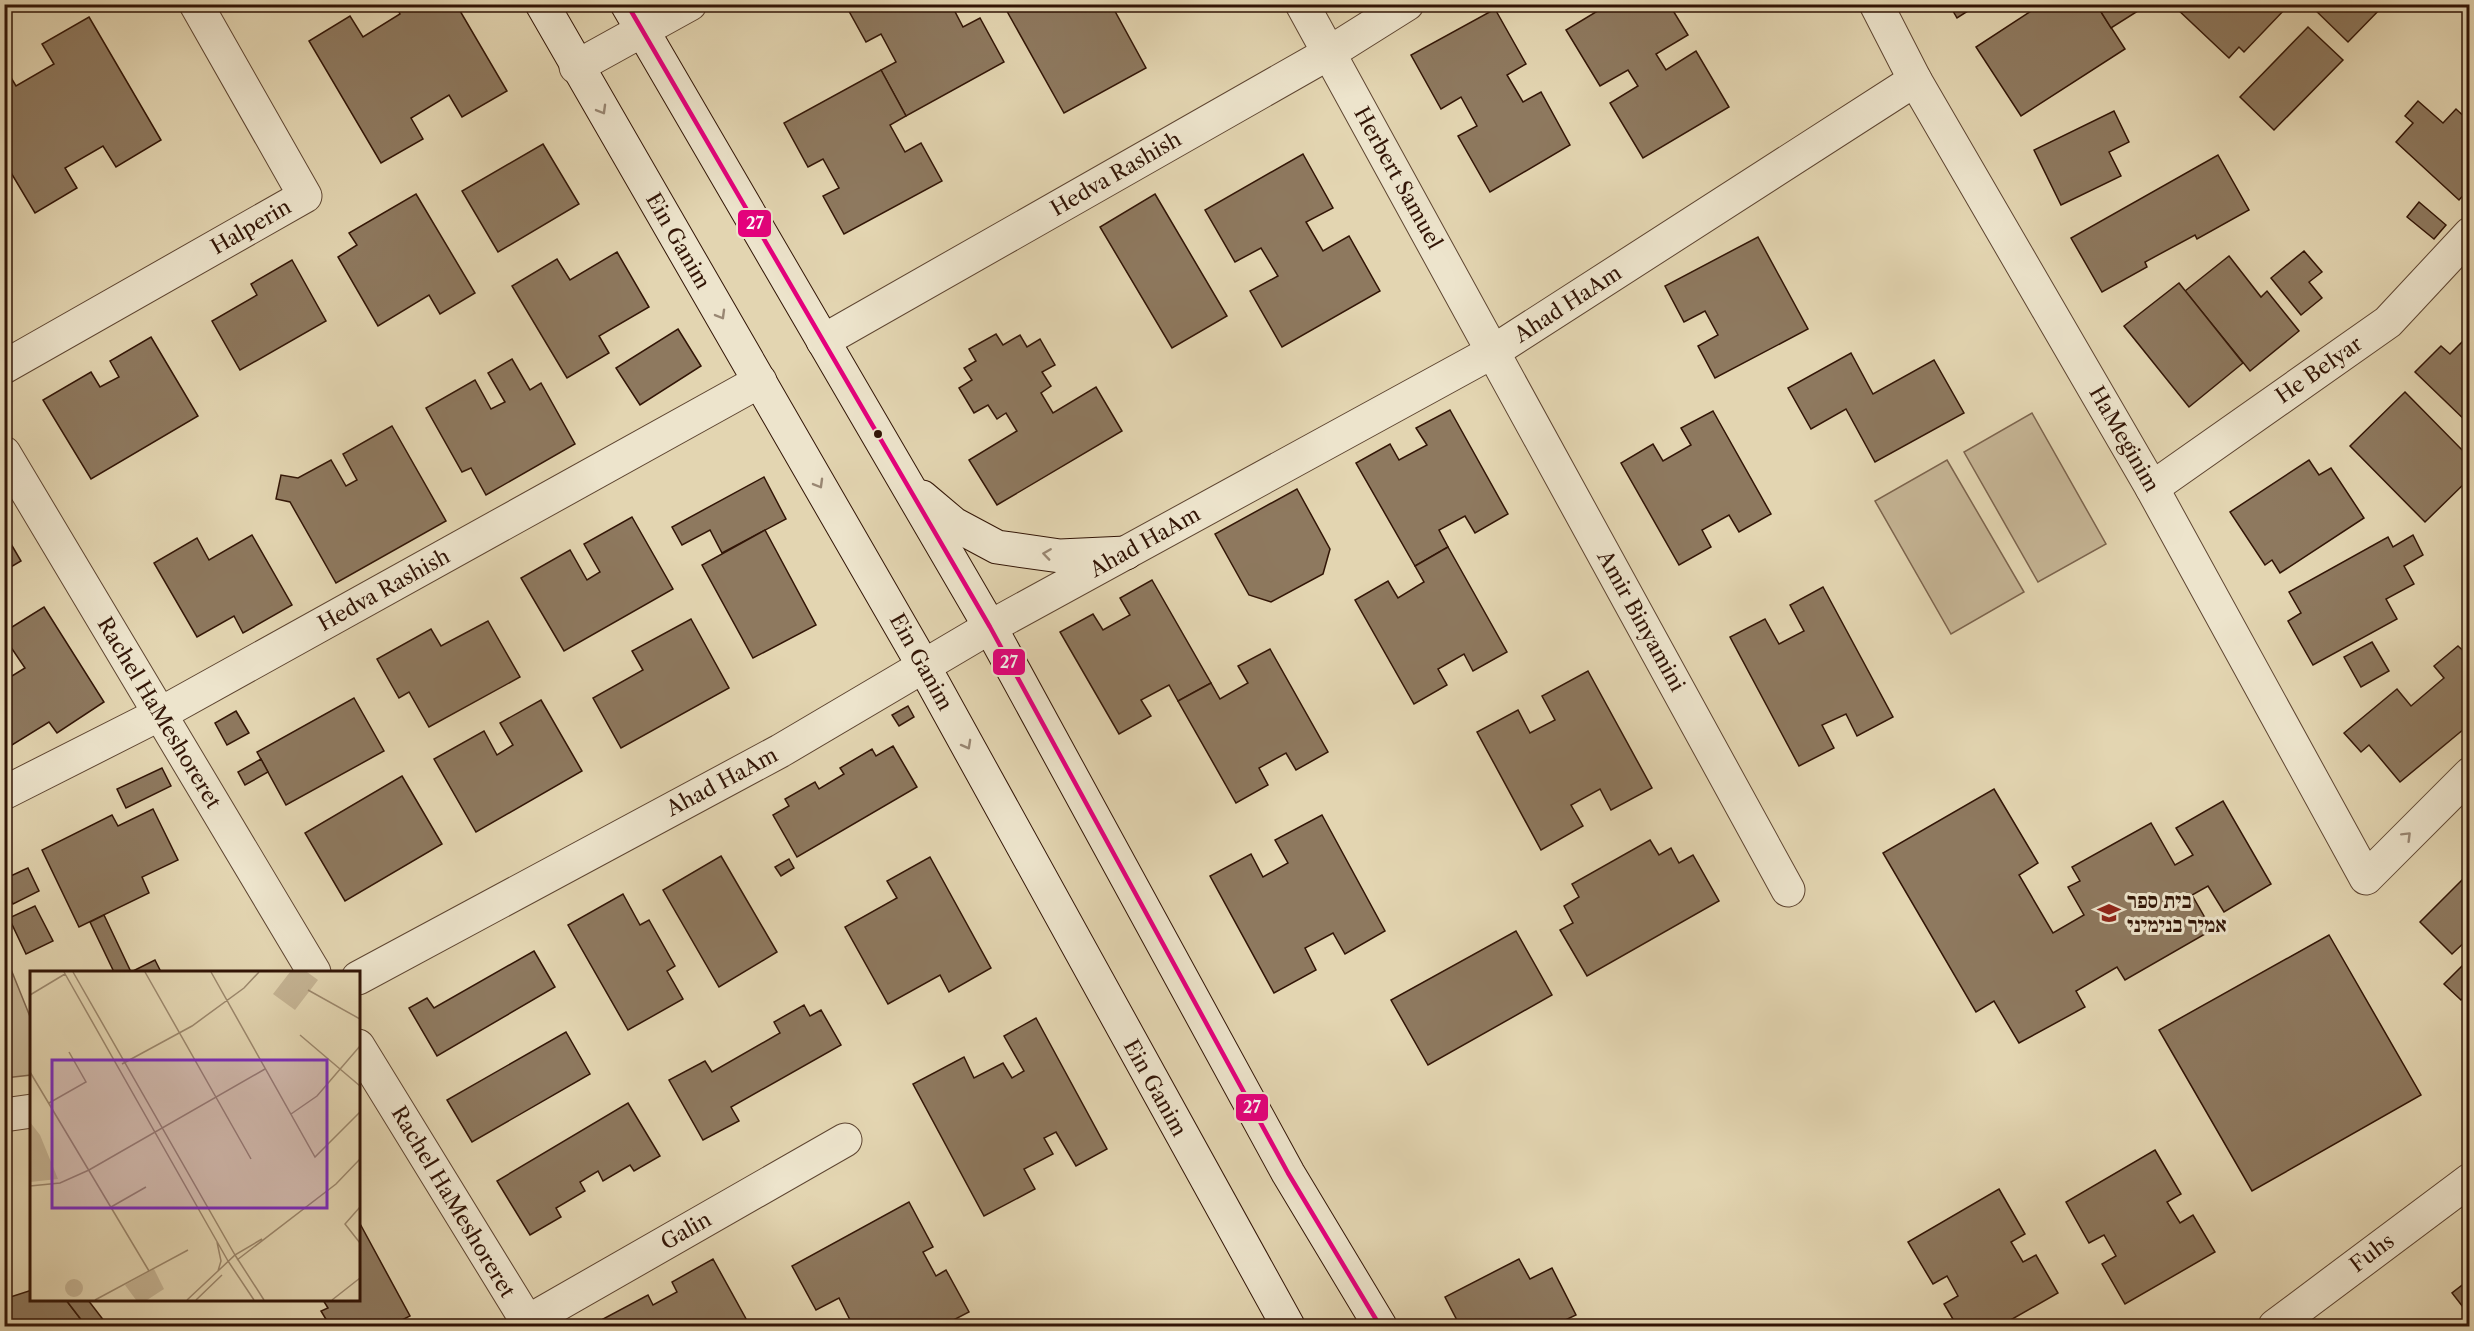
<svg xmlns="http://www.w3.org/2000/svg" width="2474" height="1331" font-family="'Libre Caslon Text','Frank Ruhl Libre',serif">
  <rect width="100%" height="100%" fill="#e3d5b1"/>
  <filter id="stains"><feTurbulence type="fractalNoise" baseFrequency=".00333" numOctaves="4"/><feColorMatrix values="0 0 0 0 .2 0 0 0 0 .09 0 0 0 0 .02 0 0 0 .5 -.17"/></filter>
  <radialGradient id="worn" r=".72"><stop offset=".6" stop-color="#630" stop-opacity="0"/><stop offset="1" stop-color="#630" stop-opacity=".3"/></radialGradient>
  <g fill="#c5b494" stroke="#7c644d" stroke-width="1.5">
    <polygon points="2032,413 2106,544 2038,582 1964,452"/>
    <polygon points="1947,460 2024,592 1951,634 1875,501"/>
    <polygon points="4,952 31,1019 31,1075 5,1078"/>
  </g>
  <g fill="#8e795f" stroke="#321506" stroke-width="1.5">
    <polygon points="395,4 456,4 507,91 462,117 449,95 411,118 423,139 381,163 309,41 350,16 363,37 400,14"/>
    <polygon points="845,4 951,4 963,27 980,18 1004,62 906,116 881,70 896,62 881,34 866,42"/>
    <polygon points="1006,4 1111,4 1146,68 1064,113 1004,6"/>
    <polygon points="1609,4 1669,4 1688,35 1656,54 1666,70 1696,51 1729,107 1643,158 1610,103 1638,86 1628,70 1600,86 1566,30"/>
    <polygon points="1949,4 1979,4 1957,18"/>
    <polygon points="2042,4 2096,4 2125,49 2021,116 1976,47"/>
    <polygon points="2096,4 2149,4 2111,28"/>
    <polygon points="2178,4 2286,4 2288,6 2244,52 2239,47 2229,58 2175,7"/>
    <polygon points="2309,4 2385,4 2348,42"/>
    <polygon points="1495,9 1526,64 1507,75 1523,102 1541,92 1570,145 1490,192 1458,136 1477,126 1461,97 1441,109 1411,55"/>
    <polygon points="89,17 161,140 116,167 103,146 65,168 77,188 35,213 4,161 4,66 16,86 54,64 42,44"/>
    <polygon points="2308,27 2343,60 2274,130 2240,97"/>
    <polygon points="881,70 906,116 890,125 905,152 921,143 942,181 844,234 823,196 839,188 823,159 808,167 784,123"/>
    <polygon points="2418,101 2443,123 2456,109 2470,122 2470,188 2459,200 2396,142 2413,123 2405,116"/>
    <polygon points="2114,111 2129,142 2109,152 2121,176 2061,205 2034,150"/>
    <polygon points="543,144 579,204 498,252 462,191"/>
    <polygon points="1303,154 1333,208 1306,222 1323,251 1349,236 1380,291 1282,347 1250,291 1278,276 1261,248 1235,262 1205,210"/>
    <polygon points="2218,155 2249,210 2197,239 2195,235 2145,262 2147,267 2102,292 2071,238"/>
    <polygon points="416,194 475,293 440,314 429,295 378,326 338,257 357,245 349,233"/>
    <polygon points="1155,194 1227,316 1172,348 1100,227"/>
    <polygon points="2419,202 2446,225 2434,239 2407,217"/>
    <polygon points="1758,237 1808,329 1715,378 1698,346 1718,335 1705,311 1684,322 1665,286"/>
    <polygon points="2304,251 2322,272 2309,282 2322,298 2301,315 2271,278"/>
    <polygon points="617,252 649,307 599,336 609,353 567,378 512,286 557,259 570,280"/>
    <polygon points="2229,256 2261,297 2267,291 2299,331 2250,371 2185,291"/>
    <polygon points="292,260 326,321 240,370 212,321 257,295 251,284"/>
    <polygon points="2179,283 2243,363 2189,407 2124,326"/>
    <polygon points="678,329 701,366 640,405 616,368"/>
    <polygon points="996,334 1003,345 1020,335 1027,347 1040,339 1055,365 1042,372 1051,386 1041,393 1053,413 1096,387 1122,431 997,505 969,460 1017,431 1006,413 997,419 988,405 974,413 959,388 972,380 964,368 976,361 969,349"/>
    <polygon points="151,337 198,416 91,479 43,400 91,372 100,387 119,377 110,361"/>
    <polygon points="2462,342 2470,349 2470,425 2415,372 2441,346 2450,354"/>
    <polygon points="1851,353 1873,394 1934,360 1964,413 1875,462 1846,409 1811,429 1788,388"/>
    <polygon points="512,359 530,390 541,383 575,444 486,495 471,468 462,472 426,408 475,380 491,409 505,402 488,373"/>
    <polygon points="2405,392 2470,458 2470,478 2425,522 2350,446"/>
    <polygon points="1450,410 1508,514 1475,533 1465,516 1439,530 1448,547 1415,566 1356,463 1390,444 1399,460 1427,445 1416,428"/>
    <polygon points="1713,411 1771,514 1739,532 1729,515 1702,530 1711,547 1679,565 1621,463 1653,444 1663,461 1691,445 1681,428"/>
    <polygon points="392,426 446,521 336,583 290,502 276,499 281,475 298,478 331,460 346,486 357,480 343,454"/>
    <polygon points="2309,460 2319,475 2331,468 2364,518 2280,573 2272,560 2265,565 2230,512"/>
    <polygon points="764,477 786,519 722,553 710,530 682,545 672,527"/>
    <polygon points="1297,489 1330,549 1323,574 1271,602 1249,595 1215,534"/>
    <polygon points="632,517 673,589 564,651 521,578 570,550 587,580 600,572 584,544"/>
    <polygon points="765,530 816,625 753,658 702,565"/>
    <polygon points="4,532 21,561 4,571"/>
    <polygon points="252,535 292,605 243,633 234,616 197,637 154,563 197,538 209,560"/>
    <polygon points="2413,535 2423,555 2404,566 2414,584 2386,599 2397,619 2313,665 2288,621 2301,613 2289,592 2388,537 2393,547"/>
    <polygon points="1448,547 1507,652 1473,671 1464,654 1438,669 1447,685 1414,704 1355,600 1388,581 1398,598 1424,582 1415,566"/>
    <polygon points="1152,580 1211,683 1178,701 1169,685 1141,700 1151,716 1119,734 1060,632 1093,614 1103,630 1130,615 1120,598"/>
    <polygon points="1823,587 1893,717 1857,736 1846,714 1822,725 1834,748 1799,766 1730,637 1765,619 1779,644 1804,631 1790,605"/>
    <polygon points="44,607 104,702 57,733 49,722 4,750 4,665 12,676 25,668 4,637 4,632"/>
    <polygon points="691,619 729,688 621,748 593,698 643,670 632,651"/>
    <polygon points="488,621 520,677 429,727 409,692 399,698 377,659 431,629 441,646"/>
    <polygon points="2372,642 2389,671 2361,687 2344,657"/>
    <polygon points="2458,646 2470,657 2470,724 2400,782 2369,745 2361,752 2344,733 2397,689 2411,706 2444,678 2434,666"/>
    <polygon points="1270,649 1328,752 1296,770 1286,753 1259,768 1268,785 1236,803 1178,701 1211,683 1220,699 1248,683 1238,666"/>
    <polygon points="1588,671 1652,788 1611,810 1600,789 1571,805 1583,826 1541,850 1477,732 1518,710 1530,733 1555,720 1542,696"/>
    <polygon points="354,698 384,751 286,805 257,752"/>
    <polygon points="541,700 582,771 476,832 434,759 484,731 497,755 513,745 500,723"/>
    <polygon points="908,706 914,717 899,726 892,715"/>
    <polygon points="236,711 249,733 227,745 215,723"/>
    <polygon points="893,746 917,787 797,857 773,815 789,806 785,799 815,782 819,789 844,774 840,768 872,749 876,756"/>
    <polygon points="261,759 268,772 245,785 238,772"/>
    <polygon points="162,768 171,786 126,808 117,789"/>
    <polygon points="402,776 442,844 345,901 305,833"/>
    <polygon points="1994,789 2038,863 2019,875 2053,933 2084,915 2068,887 2080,881 2072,867 2151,823 2175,865 2193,855 2176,828 2223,801 2271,884 2224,912 2208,886 2192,895 2212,930 2125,980 2117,967 2076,991 2085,1007 2019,1043 1994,1001 1976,1012 1883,853"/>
    <polygon points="153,809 178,860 142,877 149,893 79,927 42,850 112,815 118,826"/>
    <polygon points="1322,815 1385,931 1345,954 1333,933 1305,948 1316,970 1274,993 1210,876 1251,854 1263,877 1288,863 1275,840"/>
    <polygon points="1650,840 1659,855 1671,848 1679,863 1693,855 1719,901 1587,976 1560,930 1573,923 1564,906 1579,897 1572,884"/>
    <polygon points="721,856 777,952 719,987 663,890"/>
    <polygon points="930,857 991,968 949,992 940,975 888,1004 845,927 897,898 887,881"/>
    <polygon points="789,859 794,868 781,876 775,867"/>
    <polygon points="28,868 39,891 13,904 4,886 4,879"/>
    <polygon points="2470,872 2470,937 2452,954 2420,922"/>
    <polygon points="623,894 640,925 649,920 675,966 667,971 683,999 628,1030 568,925"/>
    <polygon points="35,906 53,941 26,954 9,918"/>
    <polygon points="104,915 131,972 114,972 90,922"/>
    <polygon points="1516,931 1552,995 1428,1065 1391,1000"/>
    <polygon points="2329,935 2421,1095 2252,1191 2159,1030"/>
    <polygon points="534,951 555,987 437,1056 409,1008 427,998 434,1008"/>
    <polygon points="2470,958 2470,991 2461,1000 2444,984"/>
    <polygon points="155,960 161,972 131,972"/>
    <polygon points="804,1005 810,1016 821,1010 841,1045 731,1107 739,1121 703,1140 669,1080 705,1061 712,1072 780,1033 774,1022"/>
    <polygon points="1036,1018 1107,1149 1076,1166 1056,1132 1044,1138 1053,1154 1024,1169 1035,1189 984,1216 913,1084 964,1057 974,1078 1003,1063 1012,1078 1024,1071 1004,1036"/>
    <polygon points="566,1032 590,1074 472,1142 447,1100"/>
    <polygon points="628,1103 660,1156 634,1171 630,1165 603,1181 598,1171 580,1182 585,1191 556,1208 561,1217 530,1235 497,1181"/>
    <polygon points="2155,1150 2181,1194 2167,1202 2180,1223 2193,1215 2215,1252 2125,1304 2102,1264 2116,1256 2104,1235 2089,1243 2066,1202"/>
    <polygon points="1999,1189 2025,1234 2011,1242 2023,1262 2036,1255 2058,1293 2000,1326 1957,1326 1944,1304 1958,1296 1947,1276 1933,1284 1908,1242"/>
    <polygon points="909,1202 933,1247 923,1252 936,1276 946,1270 969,1312 942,1326 843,1326 851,1322 839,1298 816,1310 792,1266"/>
    <polygon points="358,1220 410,1316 390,1326 330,1326 321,1311 328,1308 323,1300 358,1300"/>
    <polygon points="713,1259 750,1326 607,1326 603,1319 648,1295 653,1305 677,1292 672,1282"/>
    <polygon points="1519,1259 1530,1279 1552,1268 1576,1315 1553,1326 1460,1326 1445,1297"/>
    <polygon points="2470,1279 2470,1316 2452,1293"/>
    <polygon points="32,1290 32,1300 66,1300 86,1326 4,1326 4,1299"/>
    <polygon points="66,1300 88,1300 108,1326 86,1326"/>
  </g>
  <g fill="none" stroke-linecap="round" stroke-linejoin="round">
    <g stroke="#5e4531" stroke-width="35">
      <g id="street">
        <polyline points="1302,4 1788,890"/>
        <polyline points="1876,4 1915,80 2152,488 2366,878 2470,774"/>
        <polyline points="576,67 690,4"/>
        <polyline points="823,341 1329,53 1407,4"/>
        <polyline points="4,367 305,196 196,4"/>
        <polyline points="4,453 314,972"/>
        <polyline points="2152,488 2388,322 2470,234"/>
        <polyline points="4,793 160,714 760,381"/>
        <polyline points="358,978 780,751 990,627 1494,351 1915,80"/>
        <polyline points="358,1046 530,1326"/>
        <polyline points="4,1115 32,1111"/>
        <polyline points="527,1322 845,1140"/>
        <polyline points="2275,1326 2470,1180"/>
      </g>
    </g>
    <g stroke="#321506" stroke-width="35">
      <g id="secondary">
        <polyline points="542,4 923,665 1288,1326"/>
        <polyline points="627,4 990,627 1288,1173 1380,1326"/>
        <polyline points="922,497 954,524 997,547 1060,556 1126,553"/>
      </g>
    </g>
    <use href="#street" stroke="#ede4cc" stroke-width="33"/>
    <use href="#secondary" stroke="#ede4cc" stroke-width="33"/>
    <g stroke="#ede4cc" stroke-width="9">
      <polyline id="bus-1" points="627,4 990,627 1288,1173 1380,1326"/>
    </g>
    <use href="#bus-1" stroke="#e5007d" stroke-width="4.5"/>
  </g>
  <defs><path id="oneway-chevron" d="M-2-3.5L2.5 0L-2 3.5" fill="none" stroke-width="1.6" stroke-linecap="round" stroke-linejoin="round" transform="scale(1.5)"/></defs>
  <g stroke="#998773">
    <use href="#oneway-chevron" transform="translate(602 110) rotate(60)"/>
    <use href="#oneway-chevron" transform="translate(721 315) rotate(60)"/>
    <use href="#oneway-chevron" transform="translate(819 484) rotate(60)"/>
    <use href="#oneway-chevron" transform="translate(1047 554) rotate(-172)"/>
    <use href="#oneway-chevron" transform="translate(967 745) rotate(61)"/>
    <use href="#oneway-chevron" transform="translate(2407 836) rotate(-45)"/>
  </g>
  <defs>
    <g id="school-bare" transform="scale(1.8)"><path d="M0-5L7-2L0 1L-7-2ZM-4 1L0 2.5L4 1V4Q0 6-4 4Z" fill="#8f2418" stroke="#ede4cc" stroke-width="2.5" paint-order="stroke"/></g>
  </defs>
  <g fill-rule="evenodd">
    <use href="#school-bare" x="2109" y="913"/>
  </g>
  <circle fill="#321506" stroke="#ede4cc" stroke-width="2" cx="878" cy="434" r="5"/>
  <g text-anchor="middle" stroke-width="6" stroke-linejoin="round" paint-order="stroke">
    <g font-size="21" fill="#321506" stroke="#ede4cc">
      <text transform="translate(1116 174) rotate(-30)" y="7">Hedva Rashish</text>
      <text transform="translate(1398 178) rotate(61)" y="7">Herbert Samuel</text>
      <text transform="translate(251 227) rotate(-30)" y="7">Halperin</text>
      <text transform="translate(678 241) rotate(60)" y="7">Ein Ganim</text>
      <text transform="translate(1568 304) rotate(-33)" y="7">Ahad HaAm</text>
      <text transform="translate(2319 370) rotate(-35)" y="7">He BeIyar</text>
      <text transform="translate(2124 439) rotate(60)" y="7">HaMeginim</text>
      <text transform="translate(1145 542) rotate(-29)" y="7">Ahad HaAm</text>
      <text transform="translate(384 590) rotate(-29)" y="7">Hedva Rashish</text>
      <text transform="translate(1641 621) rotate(61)" y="7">Amir Binyamini</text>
      <text transform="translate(921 662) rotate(61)" y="7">Ein Ganim</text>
      <text transform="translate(159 713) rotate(59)" y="7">Rachel HaMeshoreret</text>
      <text transform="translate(722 782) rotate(-28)" y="7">Ahad HaAm</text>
      <text transform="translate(1155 1088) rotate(61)" y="7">Ein Ganim</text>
      <text transform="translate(453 1202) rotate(59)" y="7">Rachel HaMeshoreret</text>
      <text transform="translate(686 1231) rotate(-30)" y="7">Galin</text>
      <text transform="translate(2372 1253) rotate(-37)" y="7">Fuhs</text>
    </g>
    <g font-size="21" font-weight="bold" fill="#321506" stroke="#ede4cc" text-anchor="start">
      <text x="2127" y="908">בית ספר<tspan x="2127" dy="24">אמיר בנימיני</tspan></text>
    </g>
  </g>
  <g transform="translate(30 971)">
    <rect width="330" height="330" fill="#e3d5b1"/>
    <path d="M260,1H277L288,9L265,39L243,23ZM0,151L10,164L28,208L0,211ZM124,298L134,318L117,329H106L95,314ZM35 317a9 9 0 1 1 18 0a9 9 0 1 1-18 0Z" fill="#c5b494"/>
    <path fill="none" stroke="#9c886d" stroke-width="1.5" d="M34,1L198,290M43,1L205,284L232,268M115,1L221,188M181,1L285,186L330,141M278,19L330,48M0,24L35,3M270,64L330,115M92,93L162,55L214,17L229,1M0,101L119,300M19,132L56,111L39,81M261,143L287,125L330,75M0,215L30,212L59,199L235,98M81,236L116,216M330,236L315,253L330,272M187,271L191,290L188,300M207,289L306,213L330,188M198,290L224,329M65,329L158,279M157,329L205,284L234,329M166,329L192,304M302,329L330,307"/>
    <path fill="#7b2cbf" fill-opacity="0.15" stroke="#7b2cbf" stroke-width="3" d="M22,89H297V237H22Z"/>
    <rect width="330" height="330" fill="none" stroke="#321506" stroke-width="3"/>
  </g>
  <g stroke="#ede4cc" stroke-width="2">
    <rect x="737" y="209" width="35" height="29" rx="6" fill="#e5007d"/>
    <rect x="992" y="648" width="34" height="28" rx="6" fill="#e5007d"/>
    <rect x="1235" y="1093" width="34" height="29" rx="6" fill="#e5007d"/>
  </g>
  <g font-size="16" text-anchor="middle" font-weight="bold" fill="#fff">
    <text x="755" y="229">27</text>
    <text x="1009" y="668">27</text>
    <text x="1252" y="1113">27</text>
  </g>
  <rect width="2474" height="1331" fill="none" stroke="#e3d5b1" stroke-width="24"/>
  <rect x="6" y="6" width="2462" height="1319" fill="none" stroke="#321506" stroke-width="3"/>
  <rect x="12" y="12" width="2450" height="1307" fill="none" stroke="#321506" stroke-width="1.5"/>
  <rect width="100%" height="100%" filter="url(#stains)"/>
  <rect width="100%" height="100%" fill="url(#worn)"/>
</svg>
